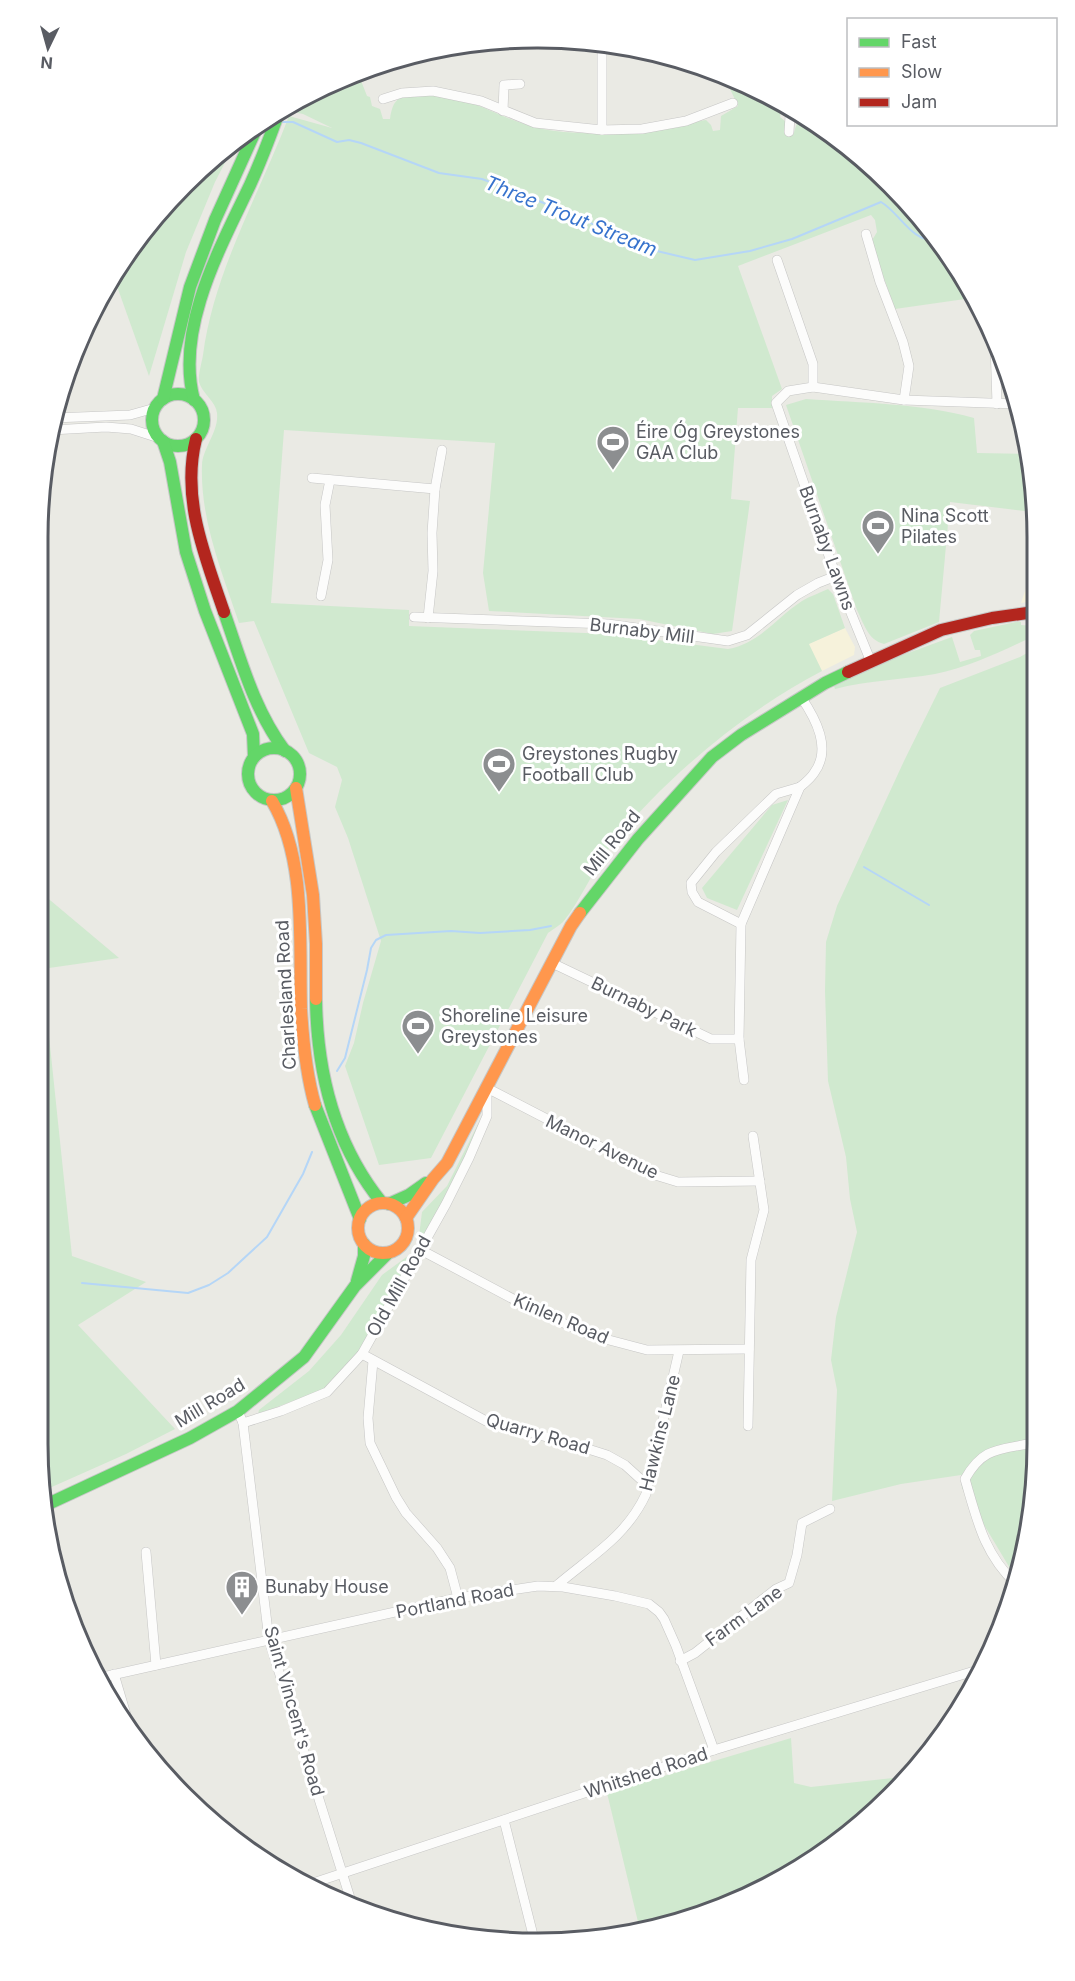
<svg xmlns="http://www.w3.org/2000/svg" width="1075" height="1981" font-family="Inter,sans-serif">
  <rect width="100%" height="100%" fill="#eaeae4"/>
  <g fill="#f6f2db">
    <polygon points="1034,564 1034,601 1021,603"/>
    <polygon points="845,628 855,647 854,655 822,671 808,644"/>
  </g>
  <g fill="#d0e9cf">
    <path d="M358,73L367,96L370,97L372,106L380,109L383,119H390C393,97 400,96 421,94C463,91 495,117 534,127C571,137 641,134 679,127C688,125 696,121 706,120L711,125L713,131L720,130L721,116L738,106L724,76L780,101V106H782L780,117L786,122V134L793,135L797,123H814L867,162L895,194L901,210L919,221L943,248L946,257L950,256L953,259L972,298L895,309L871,242L877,232L875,220L871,215L738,266L782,389L772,396V408H738L731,499L750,501L732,631L713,634L639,619L489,611L483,573L495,443L284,430L271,603L409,610V626L611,634L728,649C760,643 777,617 802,601C810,596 820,593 828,589L833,594L845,628L809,644L822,671C744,712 670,774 614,841C595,865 582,899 563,922C559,926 553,929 548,933L431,1158L379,1165L345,1066L354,1043L363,1003L381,941L348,838L335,807L342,780L337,767L309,753L254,621L239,623C222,572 200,520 202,465C203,447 219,432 217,413C216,402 202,393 199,382C198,374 202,362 203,355C214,271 259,195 289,116L332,128L303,114L293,112L296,102L316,89Z"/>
    <polygon points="237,139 215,182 186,252 149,376 118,289 109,281 161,208"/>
    <path d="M806,399C862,403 920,403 974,418L977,453L1029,454L1033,473V512L950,502L939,622L884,644C868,640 864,624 857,610L786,405Z"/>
    <path d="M1016,622H1021V625L1034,626V636C1002,651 970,667 935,674C902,680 868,680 835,689L834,686L878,664L952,637L960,662L981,656L980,650H975L970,635L974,631Z"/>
    <polygon points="1034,649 1036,1476 1019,1577 1011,1570 962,1488 961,1475 901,1484 832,1501 837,1390 831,1360 836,1317 857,1232 850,1199 846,1157 828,1081 825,991 826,942 837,906 904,761 940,688 1020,657"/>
    <polygon points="788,800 737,910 707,898 702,888 772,805"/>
    <polygon points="38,890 119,958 42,969 72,1256 146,1282 78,1325 175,1429 126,1454 45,1490 38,1443 38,1308 48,1301 38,1276"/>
    <polygon points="478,1124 480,1125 470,1152 363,1344 347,1368 326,1389 258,1414 259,1410 309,1371 341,1335 382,1275 412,1253 418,1244 422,1212 447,1186"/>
    <polygon points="791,1738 794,1783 811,1787 902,1777 867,1819 729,1905 639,1926 607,1793"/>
  </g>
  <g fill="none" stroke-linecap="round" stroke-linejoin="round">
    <g stroke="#b5d6f7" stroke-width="2">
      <path d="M279,122H293L337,142L349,140L361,143L439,173L482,179L580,217L612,235L644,248L695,260L750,251L792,239L881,202C900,213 911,242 936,240"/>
      <polyline points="864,867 929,905"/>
      <polyline points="337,1071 345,1058 367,970 371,948 376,940 386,935 451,931 480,933 530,930 551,926"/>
      <polyline points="82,1283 188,1293 209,1285 228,1273 267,1237 303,1174 312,1152"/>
    </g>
    <g stroke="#c6c6c5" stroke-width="10">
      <g id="street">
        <polyline points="383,99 402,93 433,91 481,101 535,123 602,130 602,42"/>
        <polyline points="503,111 504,85 520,84"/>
        <polyline points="602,130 642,129 686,121 733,103"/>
        <polyline points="789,132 790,116 806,118"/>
        <polyline points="866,234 880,282 903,342 909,366 904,400"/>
        <polyline points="777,260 813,364 813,387"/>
        <polyline points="995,344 997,404"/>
        <polyline points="53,418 130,415 155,408"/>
        <polyline points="51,430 106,427 131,429 159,438"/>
        <polyline points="312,478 435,489"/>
        <polyline points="321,596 328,560 325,505 330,480"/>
        <polyline points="414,617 608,624 728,641 747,635 797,595 818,583 836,576"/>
        <polyline points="428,618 433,571 432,533 435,489 442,450"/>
        <polyline points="871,662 836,576 776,403 788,391 813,387 904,400 1017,404"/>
        <polyline points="741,924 698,902 692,892 691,883 716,852 776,794 800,787"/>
        <polyline points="552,963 711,1039 739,1039"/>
        <path d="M744,1080L739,1039L741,924L800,787C805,783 811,778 814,773C832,749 816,719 801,697"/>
        <polyline points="419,1249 532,1309 590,1335 647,1350 749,1349"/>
        <polyline points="362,1354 486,1421 566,1442 607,1455 625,1465 647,1485"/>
        <polyline points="373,1361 368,1418 370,1443 396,1497 406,1513 437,1548 450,1568 458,1598"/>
        <polyline points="238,1411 243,1423 269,1640 351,1901"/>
        <polyline points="243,1423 281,1411 327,1392 362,1354 446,1204 469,1158 487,1116 487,1088 655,1175 678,1182 760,1181"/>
        <polyline points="748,1426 751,1260 764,1210 753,1136"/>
        <polyline points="146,1552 156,1665"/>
        <path d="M1016,1584C984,1554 977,1520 965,1479C982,1449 996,1450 1028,1444"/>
        <path d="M556,1586C591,1556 626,1537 646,1494L679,1351"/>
        <polyline points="680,1661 695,1653 776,1589 789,1583 797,1555 802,1523 830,1509"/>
        <polyline points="114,1674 130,1728"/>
        <polyline points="103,1677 458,1598 538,1586 563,1587 615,1596 649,1604 659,1612 664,1619 676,1646 714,1750"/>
        <polyline points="504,1820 534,1939"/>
        <polyline points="313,1883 714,1750 981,1669"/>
      </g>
    </g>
    <g stroke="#c6c7c6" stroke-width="14">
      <g id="fast">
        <circle cx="178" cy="420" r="26"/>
        <polyline points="163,399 190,287 215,220 258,125"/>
        <path d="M194,400C175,329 220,248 250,185C261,161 270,137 279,112"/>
        <polyline points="163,441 170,462 186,552 205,611 253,734 254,757"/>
        <path d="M224,612C241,660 254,710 285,751"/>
        <circle cx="274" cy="774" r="26"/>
        <polyline points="580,913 638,839 712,757 741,735 825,683 848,672"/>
        <path d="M316,999C317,1073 335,1145 382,1203"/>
        <polyline points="315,1105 360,1219"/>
        <polyline points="389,1204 409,1195 426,1183"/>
        <polyline points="357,1281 364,1256 364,1244"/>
        <polyline points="48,1504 190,1438 238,1411 304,1357 355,1286 388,1253"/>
      </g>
    </g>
    <g stroke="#c6c7c6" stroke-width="14">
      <g id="slow">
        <polyline points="296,788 313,895 316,944 316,999"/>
        <path d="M272,801C307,860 299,943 301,1009C303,1042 306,1074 315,1105"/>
        <circle cx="383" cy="1228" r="25"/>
        <polyline points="406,1218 433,1179 447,1163 571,926 580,913"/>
      </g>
    </g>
    <g stroke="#c6c7c6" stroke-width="14">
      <g id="jam">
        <path d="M196,439C181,499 205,556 224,612"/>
        <polyline points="848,672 941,630 992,618 1034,612"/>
      </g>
    </g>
    <use href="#street" stroke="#fcfcfb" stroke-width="9"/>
    <use href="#fast" stroke="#63d668" stroke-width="12"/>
    <use href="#slow" stroke="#ff974d" stroke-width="12"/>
    <use href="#jam" stroke="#b3261e" stroke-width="12"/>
  </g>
  <defs>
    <g id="stadium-pin" transform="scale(1.725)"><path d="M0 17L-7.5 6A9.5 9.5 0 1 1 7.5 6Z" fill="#8c8e90" stroke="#fff"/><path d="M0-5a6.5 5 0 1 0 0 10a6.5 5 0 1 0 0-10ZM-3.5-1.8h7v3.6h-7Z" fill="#fff"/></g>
    <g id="building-pin" transform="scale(1.725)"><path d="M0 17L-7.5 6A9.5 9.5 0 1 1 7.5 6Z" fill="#8c8e90" stroke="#fff"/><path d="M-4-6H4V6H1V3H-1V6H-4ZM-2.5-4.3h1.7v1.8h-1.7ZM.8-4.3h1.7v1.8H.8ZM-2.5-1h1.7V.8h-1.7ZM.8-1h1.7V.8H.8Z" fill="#fff"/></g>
  </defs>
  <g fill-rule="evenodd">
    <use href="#stadium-pin" x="613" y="442"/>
    <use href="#stadium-pin" x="878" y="526"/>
    <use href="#stadium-pin" x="499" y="764"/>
    <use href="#stadium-pin" x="418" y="1026"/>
    <use href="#building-pin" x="242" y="1587"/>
  </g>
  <g text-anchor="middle" stroke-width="6" stroke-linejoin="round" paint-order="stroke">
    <g font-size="18" fill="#595c63" stroke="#fff" text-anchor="start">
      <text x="636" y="438">Éire Óg Greystones<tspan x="636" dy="21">GAA Club</tspan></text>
      <text x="901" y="522">Nina Scott<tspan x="901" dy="21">Pilates</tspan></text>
      <text x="522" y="760">Greystones Rugby<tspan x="522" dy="21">Football Club</tspan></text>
      <text x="441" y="1022">Shoreline Leisure<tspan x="441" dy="21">Greystones</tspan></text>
      <text x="265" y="1593">Bunaby House</text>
    </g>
    <g font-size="18" fill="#595c63" stroke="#fff">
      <text transform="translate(827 548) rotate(70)" y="6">Burnaby Lawns</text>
      <text transform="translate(642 631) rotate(7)" y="6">Burnaby Mill</text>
      <text transform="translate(612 843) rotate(-51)" y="6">Mill Road</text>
      <text transform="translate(286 995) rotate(-93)" y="6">Charlesland Road</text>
      <text transform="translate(644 1007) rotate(26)" y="6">Burnaby Park</text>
      <text transform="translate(602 1147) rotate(26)" y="6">Manor Avenue</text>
      <text transform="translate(399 1286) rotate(-61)" y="6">Old Mill Road</text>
      <text transform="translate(561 1319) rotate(23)" y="6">Kinlen Road</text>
      <text transform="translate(210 1403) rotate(-31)" y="6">Mill Road</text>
      <text transform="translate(660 1433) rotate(-76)" y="6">Hawkins Lane</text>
      <text transform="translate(538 1434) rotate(16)" y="6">Quarry Road</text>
      <text transform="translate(455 1601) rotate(-11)" y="6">Portland Road</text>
      <text transform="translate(744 1616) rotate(-36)" y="6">Farm Lane</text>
      <text transform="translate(294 1711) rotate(74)" y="6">Saint Vincent's Road</text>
      <text transform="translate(646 1773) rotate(-18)" y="6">Whitshed Road</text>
    </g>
    <g font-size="20" font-style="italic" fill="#3773cd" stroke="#fff">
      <text transform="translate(571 216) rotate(22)" y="7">Three Trout Stream</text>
    </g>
  </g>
  <path d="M0 0H1075V1981H0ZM537 48H538A489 489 0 0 1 1027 537V1444A489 489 0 0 1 538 1933H537A489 489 0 0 1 48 1444V537A489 489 0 0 1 537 48Z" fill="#fff" fill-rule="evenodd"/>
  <path fill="none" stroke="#595c63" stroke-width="3" d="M537 48H538A489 489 0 0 1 1027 537V1444A489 489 0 0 1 538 1933H537A489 489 0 0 1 48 1444V537A489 489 0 0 1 537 48Z"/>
  <rect x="847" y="18" width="210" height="108" fill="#ffffff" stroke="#bdbec1" stroke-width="1.5"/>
  <rect x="859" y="38" width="30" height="9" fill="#63d668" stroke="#bdbec1" stroke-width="1.5"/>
  <text x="901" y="48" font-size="18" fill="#595c63">Fast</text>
  <rect x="859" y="68" width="30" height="9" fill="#ff974d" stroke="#bdbec1" stroke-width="1.5"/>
  <text x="901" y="78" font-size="18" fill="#595c63">Slow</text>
  <rect x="859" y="98" width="30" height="9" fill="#b3261e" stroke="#bdbec1" stroke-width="1.5"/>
  <text x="901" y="108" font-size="18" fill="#595c63">Jam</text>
  <g transform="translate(48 48) rotate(185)" stroke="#ffffff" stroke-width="4.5" paint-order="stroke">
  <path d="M0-4.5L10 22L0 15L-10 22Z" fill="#595c63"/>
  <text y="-9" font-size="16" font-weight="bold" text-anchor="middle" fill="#595c63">N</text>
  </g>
</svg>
